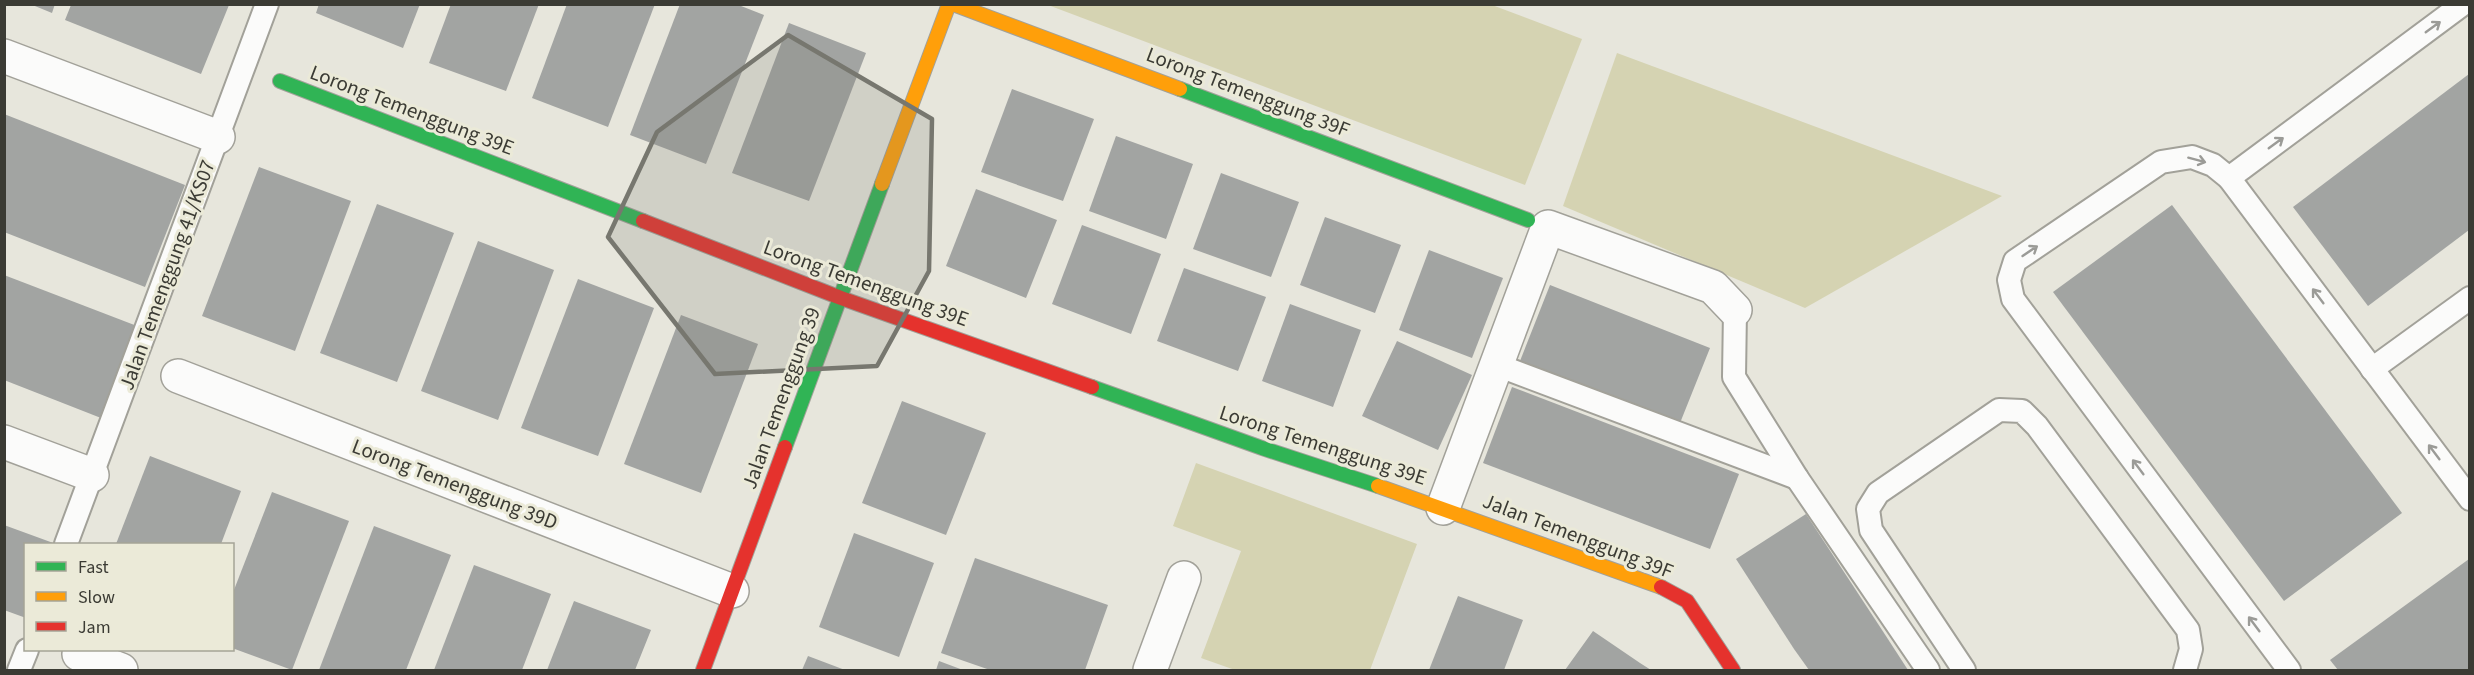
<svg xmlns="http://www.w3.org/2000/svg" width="2474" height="675" font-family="'Source Sans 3',sans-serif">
  <rect width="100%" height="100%" fill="#e7e6dc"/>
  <g fill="#d5d3b2">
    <polygon points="1048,5 1492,5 1582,39 1525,185"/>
    <polygon points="1617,53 2002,196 1805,308 1563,206"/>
    <polygon points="1196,463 1417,544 1370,670 1235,670 1201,658 1241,551 1173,526"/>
  </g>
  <g fill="#a2a4a2">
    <polygon points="30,4 55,4 52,13"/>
    <polygon points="319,4 420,4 403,48 316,13"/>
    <polygon points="451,4 539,4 506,91 429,63"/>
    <polygon points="567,4 655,4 608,127 532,98"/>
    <polygon points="680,4 736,4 764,15 706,164 630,135"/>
    <polygon points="71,5 229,5 201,74 65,20"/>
    <polygon points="789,23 866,53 809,201 732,173"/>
    <polygon points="2469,74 2469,230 2368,306 2293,207"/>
    <polygon points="1012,89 1094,119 1063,201 981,172"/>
    <polygon points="4,114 185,185 145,287 4,232"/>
    <polygon points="1116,136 1193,164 1166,239 1089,211"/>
    <polygon points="259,167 351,201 295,351 202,316"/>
    <polygon points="1221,173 1299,202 1271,277 1193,249"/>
    <polygon points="976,189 1057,220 1026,298 946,266"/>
    <polygon points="377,204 454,233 397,382 320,353"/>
    <polygon points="2172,205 2402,513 2284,601 2053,292"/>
    <polygon points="1325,217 1401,245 1375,313 1300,285"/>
    <polygon points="1082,225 1161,254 1131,334 1052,304"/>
    <polygon points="478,241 554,270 498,420 421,391"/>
    <polygon points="1429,250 1503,278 1472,358 1399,330"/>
    <polygon points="1184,268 1266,297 1238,371 1157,341"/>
    <polygon points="4,275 137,326 101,418 4,380"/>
    <polygon points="578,279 654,308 598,456 521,428"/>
    <polygon points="1550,285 1710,348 1680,423 1520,361"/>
    <polygon points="1290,304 1361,330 1333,407 1262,381"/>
    <polygon points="681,315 758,344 701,493 624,464"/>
    <polygon points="1397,341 1472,375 1438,450 1362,416"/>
    <polygon points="1512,387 1739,474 1710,549 1483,463"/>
    <polygon points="902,401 986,433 946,535 862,503"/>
    <polygon points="150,456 241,491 221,544 116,544"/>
    <polygon points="272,492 349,521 292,670 232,648 232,595"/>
    <polygon points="1806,514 1884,633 1908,670 1809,670 1794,649 1736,559"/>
    <polygon points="4,525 56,544 26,544 26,618 4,610"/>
    <polygon points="374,526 451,555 406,670 319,670"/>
    <polygon points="854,533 934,563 899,657 819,627"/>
    <polygon points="975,558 1108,605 1085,670 990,670 941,653"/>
    <polygon points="2469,559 2469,670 2338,670 2330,660"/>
    <polygon points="474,565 551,594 522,670 434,670"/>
    <polygon points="1458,596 1523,620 1504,670 1429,670"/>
    <polygon points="574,601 651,630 635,670 547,670"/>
    <polygon points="1593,631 1640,663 1651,670 1565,670"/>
    <polygon points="808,656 845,670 802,670"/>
    <polygon points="939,661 963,670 936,670"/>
  </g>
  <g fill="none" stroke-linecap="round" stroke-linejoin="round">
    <g stroke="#a2a199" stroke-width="26">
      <g id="lane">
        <polyline points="2229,178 2463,4"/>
        <polyline points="1735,310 1734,377 1797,478 1928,670"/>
        <polyline points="1497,365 1797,478"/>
        <polyline points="2372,369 2470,298"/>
        <polyline points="66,544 267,4"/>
        <polyline points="19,670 27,650"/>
        <polyline points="1964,670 1871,530 1868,509 1878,493 1999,410 2022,411 2037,426 2188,630 2191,649 2185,670"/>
        <polyline points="2289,670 2013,299 2009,280 2015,261 2161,162 2192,157 2213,165 2229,178 2470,499"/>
      </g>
    </g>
    <g stroke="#a2a199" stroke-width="36">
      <g id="street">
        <polyline points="4,56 218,137"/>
        <polyline points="178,376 732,591"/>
        <polyline points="4,442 92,475"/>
        <polyline points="1443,508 1548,227 1713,287 1735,310"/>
        <polyline points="79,654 121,670"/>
        <polyline points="1150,670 1184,578"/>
      </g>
    </g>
    <g stroke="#a2a199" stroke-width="16">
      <g id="fast">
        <polyline points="280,81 643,221"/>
        <polyline points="1180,89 1528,220"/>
        <polyline points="1092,387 1262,448 1378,486"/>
        <polyline points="785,447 882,184"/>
      </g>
    </g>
    <g stroke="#a2a199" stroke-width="16">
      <g id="slow">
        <polyline points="953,4 1180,89"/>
        <polyline points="882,184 949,4"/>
        <polyline points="1378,486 1661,587"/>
      </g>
    </g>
    <g stroke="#a2a199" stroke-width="16">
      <g id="jam">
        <polyline points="643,221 841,298 1092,387"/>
        <polyline points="1661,587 1687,601 1733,670"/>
        <polyline points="703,670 785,447"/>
      </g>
    </g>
    <use href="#lane" stroke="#fbfbfa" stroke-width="22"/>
    <use href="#street" stroke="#fbfbfa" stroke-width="33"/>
    <use href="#fast" stroke="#30b455" stroke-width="14"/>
    <use href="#slow" stroke="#ff9f0a" stroke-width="14"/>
    <use href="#jam" stroke="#e5322d" stroke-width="14"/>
  </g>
  <defs><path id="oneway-shaft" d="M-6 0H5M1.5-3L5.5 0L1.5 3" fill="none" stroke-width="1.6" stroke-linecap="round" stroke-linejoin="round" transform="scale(1.5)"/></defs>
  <g stroke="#9b9b97">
    <use href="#oneway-shaft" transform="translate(2433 27) rotate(-36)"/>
    <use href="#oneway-shaft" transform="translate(2276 143) rotate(-36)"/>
    <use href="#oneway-shaft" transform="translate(2197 160) rotate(15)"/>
    <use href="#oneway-shaft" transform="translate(2030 251) rotate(-34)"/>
    <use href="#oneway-shaft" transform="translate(2318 296) rotate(-127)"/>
    <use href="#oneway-shaft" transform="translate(2434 452) rotate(-127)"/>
    <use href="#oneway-shaft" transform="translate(2138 467) rotate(-127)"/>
    <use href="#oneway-shaft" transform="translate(2254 624) rotate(-127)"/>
  </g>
  <path fill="#77776f" fill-opacity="0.2" stroke="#77776f" stroke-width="4.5" stroke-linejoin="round" d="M788,35L932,119L929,271L877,366L715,374L608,237L657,132Z"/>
  <g text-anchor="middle" stroke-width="6" stroke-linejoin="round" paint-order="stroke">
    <g font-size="21" fill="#3b3b34" stroke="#ebead8">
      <text transform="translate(1248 92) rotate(21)" y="7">Lorong Temenggung 39F</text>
      <text transform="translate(412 110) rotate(21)" y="7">Lorong Temenggung 39E</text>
      <text transform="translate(167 275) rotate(-70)" y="7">Jalan Temenggung 41/KS07</text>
      <text transform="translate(866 283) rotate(20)" y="7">Lorong Temenggung 39E</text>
      <text transform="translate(781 398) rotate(-70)" y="7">Jalan Temenggung 39</text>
      <text transform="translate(1323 445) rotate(18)" y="7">Lorong Temenggung 39E</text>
      <text transform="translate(455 484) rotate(21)" y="7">Lorong Temenggung 39D</text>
      <text transform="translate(1578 536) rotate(21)" y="7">Jalan Temenggung 39F</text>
    </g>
  </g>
  <rect width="2474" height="675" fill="none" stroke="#3b3b34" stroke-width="12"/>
  <rect x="24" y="543" width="210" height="108" fill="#ebead8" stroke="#a5a496" stroke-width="1.5"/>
  <rect x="36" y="562" width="30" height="9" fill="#30b455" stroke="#a5a496" stroke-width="1.5"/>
  <text x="78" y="573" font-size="18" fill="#3b3b34">Fast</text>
  <rect x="36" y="592" width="30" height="9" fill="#ff9f0a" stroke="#a5a496" stroke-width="1.5"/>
  <text x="78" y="603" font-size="18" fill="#3b3b34">Slow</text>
  <rect x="36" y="622" width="30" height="9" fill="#e5322d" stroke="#a5a496" stroke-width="1.5"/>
  <text x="78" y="633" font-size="18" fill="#3b3b34">Jam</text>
</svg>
